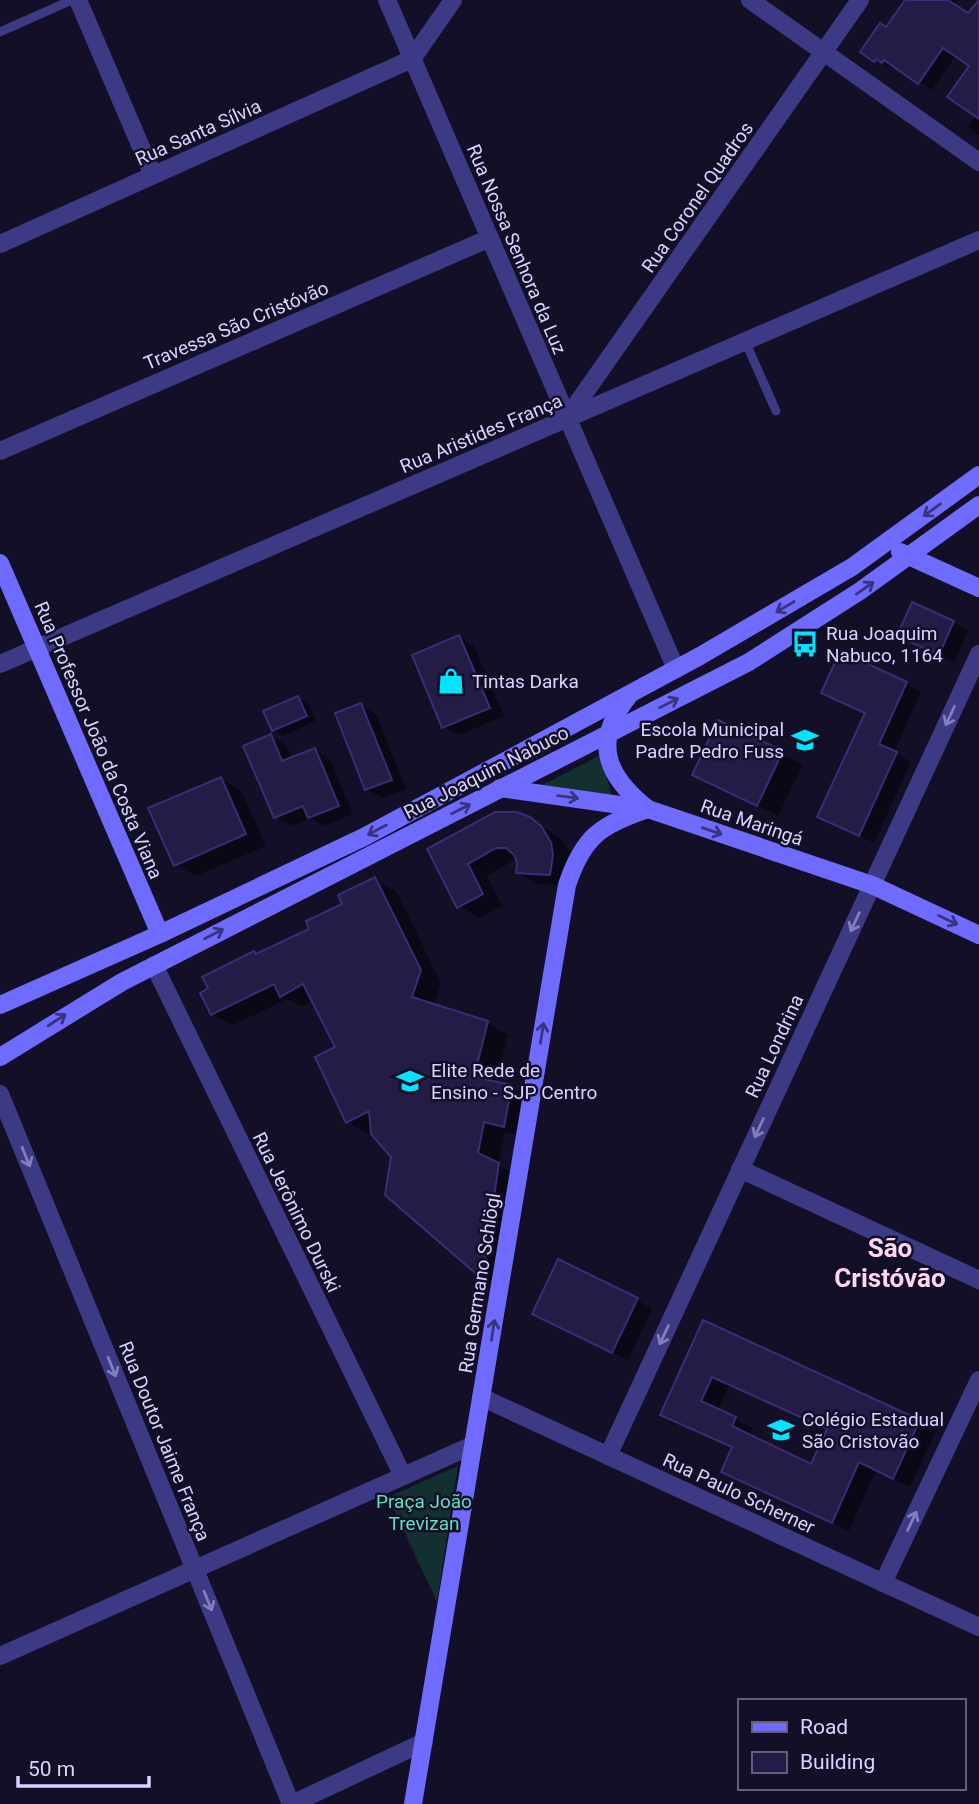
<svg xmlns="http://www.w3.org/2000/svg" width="979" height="1804" font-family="Roboto,sans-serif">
  <rect width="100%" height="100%" fill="#130f26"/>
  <g fill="#12302f">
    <polygon points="601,755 612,797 542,785"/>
    <polygon points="458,1466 437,1602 388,1497"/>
  </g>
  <g fill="#0007" fill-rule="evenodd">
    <polygon points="907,0 957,0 954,5 969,15 979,1 979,135 968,127 976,115 972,66 956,55 932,90 897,66 895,69 889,65 888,67 875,60 887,29"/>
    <polygon points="953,622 968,631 954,662 899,636"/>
    <polygon points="459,637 474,646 504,716 459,735 443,726"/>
    <polygon points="906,684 921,692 894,752 911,762 874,843 820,816 866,714 823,692"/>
    <polygon points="298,698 308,704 316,721 283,736 273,730"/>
    <polygon points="361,705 376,714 406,789 382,798 367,789"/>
    <polygon points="719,722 803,765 778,816 694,774"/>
    <polygon points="271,736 286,745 292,759 315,750 330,759 353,814 325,826 311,818 291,826 276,817"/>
    <polygon points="221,779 241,790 266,846 196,876 175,864"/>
    <polygon points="529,818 561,839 571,855 571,886 538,884 518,872 518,858 487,876 502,906 479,918 459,906 429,849"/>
    <polygon points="375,879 396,891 441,983 433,1006 487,1023 508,1035 495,1083 511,1087 532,1098 524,1137 505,1132 498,1165 519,1177 502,1289 483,1278 387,1194 393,1157 373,1131 368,1134 348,1122 338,1047 313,1001 302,1007 287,999 233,1025 212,1014 254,953 259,955 312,929"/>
    <polygon points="637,1300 652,1309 628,1360 549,1322"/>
    <path d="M704,1322L936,1431L910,1487L876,1470L849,1531L739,1480L733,1448L662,1414ZM729,1385L828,1430L812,1466L748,1436L752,1428L718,1411Z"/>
  </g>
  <g fill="#241b47" stroke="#3b2d73" stroke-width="2" fill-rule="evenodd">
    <polygon points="905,0 948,0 968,13 979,0 979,119 947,97 969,66 943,48 918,84 884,60 882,63 876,59 874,62 860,52 880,23 886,27"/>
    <polygon points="912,602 954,621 939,655 897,636"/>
    <polygon points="459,635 490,708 442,728 412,655"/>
    <polygon points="840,651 907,682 879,744 897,752 859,836 817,817 865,713 821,693"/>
    <polygon points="298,696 307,716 272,731 263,711"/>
    <polygon points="361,703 392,780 365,790 335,713"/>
    <polygon points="718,720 783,751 757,806 692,775"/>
    <polygon points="271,734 282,761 315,748 339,806 308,818 303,806 274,818 243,746"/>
    <polygon points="221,777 246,834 174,866 148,808"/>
    <polygon points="495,812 517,812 530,817 541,826 551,842 553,855 550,875 516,873 517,863 514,855 506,848 496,848 468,864 483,894 457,908 427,849"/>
    <polygon points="375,877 421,970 412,997 488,1021 474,1077 512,1085 504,1127 484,1122 478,1153 499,1163 482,1279 385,1195 391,1157 371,1134 369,1111 346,1123 315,1057 335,1047 303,984 280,997 274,984 211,1015 200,993 208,988 202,977 254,951 256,954 309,929 306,921 342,904 338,895"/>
    <polygon points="558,1259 638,1298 612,1353 532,1314"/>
    <path d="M703,1320L920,1420L893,1479L859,1462L832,1523L721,1472L732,1447L660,1415ZM712,1377L827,1429L811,1464L732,1426L736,1417L701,1401Z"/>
  </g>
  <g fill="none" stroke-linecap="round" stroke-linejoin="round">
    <g stroke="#3d3a85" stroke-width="9">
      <polyline points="0,32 72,0"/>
      <polyline points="745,341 776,411"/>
    </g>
    <g stroke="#3d3a85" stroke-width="18">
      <polyline points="78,0 153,175"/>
      <polyline points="387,0 676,669"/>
      <polyline points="750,0 979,162"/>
      <polyline points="0,244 412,59 453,0"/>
      <polyline points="567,418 860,0"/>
      <polyline points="0,451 490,238"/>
      <polyline points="0,664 979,240"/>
      <polyline points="154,965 403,1476"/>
      <polyline points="0,1094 291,1804"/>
      <polyline points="740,1169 979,1280"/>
      <polyline points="481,1397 979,1627"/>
      <polyline points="608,1456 979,654"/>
      <polyline points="883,1583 979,1380"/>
      <polyline points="0,1656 473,1445"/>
      <polyline points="292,1804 424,1742"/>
    </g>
    <g stroke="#6f6bff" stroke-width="18">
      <polyline points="900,552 979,588"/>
      <polyline points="0,563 160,934"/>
      <path d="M628,697C592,742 606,776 648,809"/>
      <polyline points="500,788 648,809 872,885 979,935"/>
      <polyline points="0,1005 160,934 364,837 700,656 852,567 979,475"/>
      <polyline points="0,1057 122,982 749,662 860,591 979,505"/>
      <path d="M413,1804L567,885C583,837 600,825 648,809"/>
    </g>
  </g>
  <defs><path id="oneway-shaft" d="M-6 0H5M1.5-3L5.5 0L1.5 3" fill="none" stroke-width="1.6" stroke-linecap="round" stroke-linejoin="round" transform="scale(1.75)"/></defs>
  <g stroke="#38347d">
    <use href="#oneway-shaft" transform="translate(932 510) rotate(144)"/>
    <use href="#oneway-shaft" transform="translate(865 588) rotate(-35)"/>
    <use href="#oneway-shaft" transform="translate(785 607) rotate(149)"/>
    <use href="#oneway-shaft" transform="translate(669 703) rotate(-27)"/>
    <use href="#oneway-shaft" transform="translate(568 797) rotate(8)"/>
    <use href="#oneway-shaft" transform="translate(461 809) rotate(-27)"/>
    <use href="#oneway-shaft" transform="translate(377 830) rotate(152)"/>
    <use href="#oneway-shaft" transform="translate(712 831) rotate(19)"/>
    <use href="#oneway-shaft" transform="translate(948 920) rotate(25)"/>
    <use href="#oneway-shaft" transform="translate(214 934) rotate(-27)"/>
    <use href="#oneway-shaft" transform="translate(57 1020) rotate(-33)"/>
    <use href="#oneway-shaft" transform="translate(542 1033) rotate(-81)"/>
    <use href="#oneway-shaft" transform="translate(493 1330) rotate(-81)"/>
  </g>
  <g stroke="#837fbc">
    <use href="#oneway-shaft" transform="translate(950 716) rotate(115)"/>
    <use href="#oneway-shaft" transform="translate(855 922) rotate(115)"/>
    <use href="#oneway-shaft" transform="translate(759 1128) rotate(115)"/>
    <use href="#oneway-shaft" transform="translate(26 1157) rotate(68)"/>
    <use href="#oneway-shaft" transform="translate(664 1335) rotate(115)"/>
    <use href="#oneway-shaft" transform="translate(112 1367) rotate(68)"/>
    <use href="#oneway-shaft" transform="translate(912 1521) rotate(-65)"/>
    <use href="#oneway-shaft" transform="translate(208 1601) rotate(68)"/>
  </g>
  <defs>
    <g id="bus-bare" transform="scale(2.1)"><path d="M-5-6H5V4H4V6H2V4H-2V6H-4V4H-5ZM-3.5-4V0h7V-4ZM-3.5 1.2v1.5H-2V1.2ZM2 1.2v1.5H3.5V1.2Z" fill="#00e5ff" stroke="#130f26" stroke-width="2.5" paint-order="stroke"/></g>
    <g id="shop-bare" transform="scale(2.1)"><path d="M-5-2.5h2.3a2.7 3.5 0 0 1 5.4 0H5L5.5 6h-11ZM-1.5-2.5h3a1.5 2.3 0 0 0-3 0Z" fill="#00e5ff" stroke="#130f26" stroke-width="2.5" paint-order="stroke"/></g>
    <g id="school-bare" transform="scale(2.1)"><path d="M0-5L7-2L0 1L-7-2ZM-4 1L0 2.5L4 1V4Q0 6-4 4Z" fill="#00e5ff" stroke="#130f26" stroke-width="2.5" paint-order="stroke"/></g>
  </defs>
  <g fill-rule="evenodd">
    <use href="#bus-bare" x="805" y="644"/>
    <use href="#shop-bare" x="451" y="681"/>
    <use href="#school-bare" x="805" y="740"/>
    <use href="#school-bare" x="410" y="1081"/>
    <use href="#school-bare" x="781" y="1430"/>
  </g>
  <g text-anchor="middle" stroke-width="5" stroke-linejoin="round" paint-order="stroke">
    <g font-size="19" fill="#d9d4ff" stroke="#130f26">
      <text transform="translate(198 132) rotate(-24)" y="7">Rua Santa Sílvia</text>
      <text transform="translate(697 197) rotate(-55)" y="7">Rua Coronel Quadros</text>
      <text transform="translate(517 249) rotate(67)" y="7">Rua Nossa Senhora da Luz</text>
      <text transform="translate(236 325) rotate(-23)" y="7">Travessa São Cristóvão</text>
      <text transform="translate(481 433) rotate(-23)" y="7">Rua Aristides França</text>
      <text transform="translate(99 740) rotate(67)" y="7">Rua Professor João da Costa Viana</text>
      <text transform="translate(486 772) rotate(-27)" y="7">Rua Joaquim Nabuco</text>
      <text transform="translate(752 822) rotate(19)" y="7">Rua Maringá</text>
      <text transform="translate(774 1046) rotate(-65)" y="7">Rua Londrina</text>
      <text transform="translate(297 1212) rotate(64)" y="7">Rua Jerônimo Durski</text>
      <text transform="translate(479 1283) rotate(-81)" y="7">Rua Germano Schlögl</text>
      <text transform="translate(165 1441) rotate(68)" y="7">Rua Doutor Jaime França</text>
      <text transform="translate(739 1493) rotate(25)" y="7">Rua Paulo Scherner</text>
    </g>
    <g font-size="19" fill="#d9d4ff" stroke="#130f26" text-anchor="start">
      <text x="826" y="640">Rua Joaquim<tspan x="826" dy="22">Nabuco, 1164</tspan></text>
      <text x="472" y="688">Tintas Darka</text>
      <text x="784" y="736" text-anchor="end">Escola Municipal<tspan x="784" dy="22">Padre Pedro Fuss</tspan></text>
      <text x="431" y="1077">Elite Rede de<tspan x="431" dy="22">Ensino - SJP Centro</tspan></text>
      <text x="802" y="1426">Colégio Estadual<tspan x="802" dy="22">São Cristovão</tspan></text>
    </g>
    <g font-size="19" fill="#5fe0c0" stroke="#130f26">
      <text x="424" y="1508">Praça João<tspan x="424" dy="22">Trevizan</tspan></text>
    </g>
    <g font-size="26" font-weight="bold" fill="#ffd6f0" stroke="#130f26">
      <text x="890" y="1257">São<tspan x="890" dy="30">Cristóvão</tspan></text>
    </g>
  </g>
  <rect x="738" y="1699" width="228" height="91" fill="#130f26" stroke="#625e7d" stroke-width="2"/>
  <rect x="752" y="1722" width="35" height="10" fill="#6f6bff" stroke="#625e7d" stroke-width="2"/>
  <text x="800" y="1734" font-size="21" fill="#d9d4ff">Road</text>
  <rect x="752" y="1752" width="35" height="21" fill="#241b47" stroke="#625e7d" stroke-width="2"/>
  <text x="800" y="1769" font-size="21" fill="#d9d4ff">Building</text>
  <path d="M18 1776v10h131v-10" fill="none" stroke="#d9d4ff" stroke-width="3.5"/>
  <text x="28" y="1776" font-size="21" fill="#d9d4ff" stroke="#130f26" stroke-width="5" paint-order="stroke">50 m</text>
</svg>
